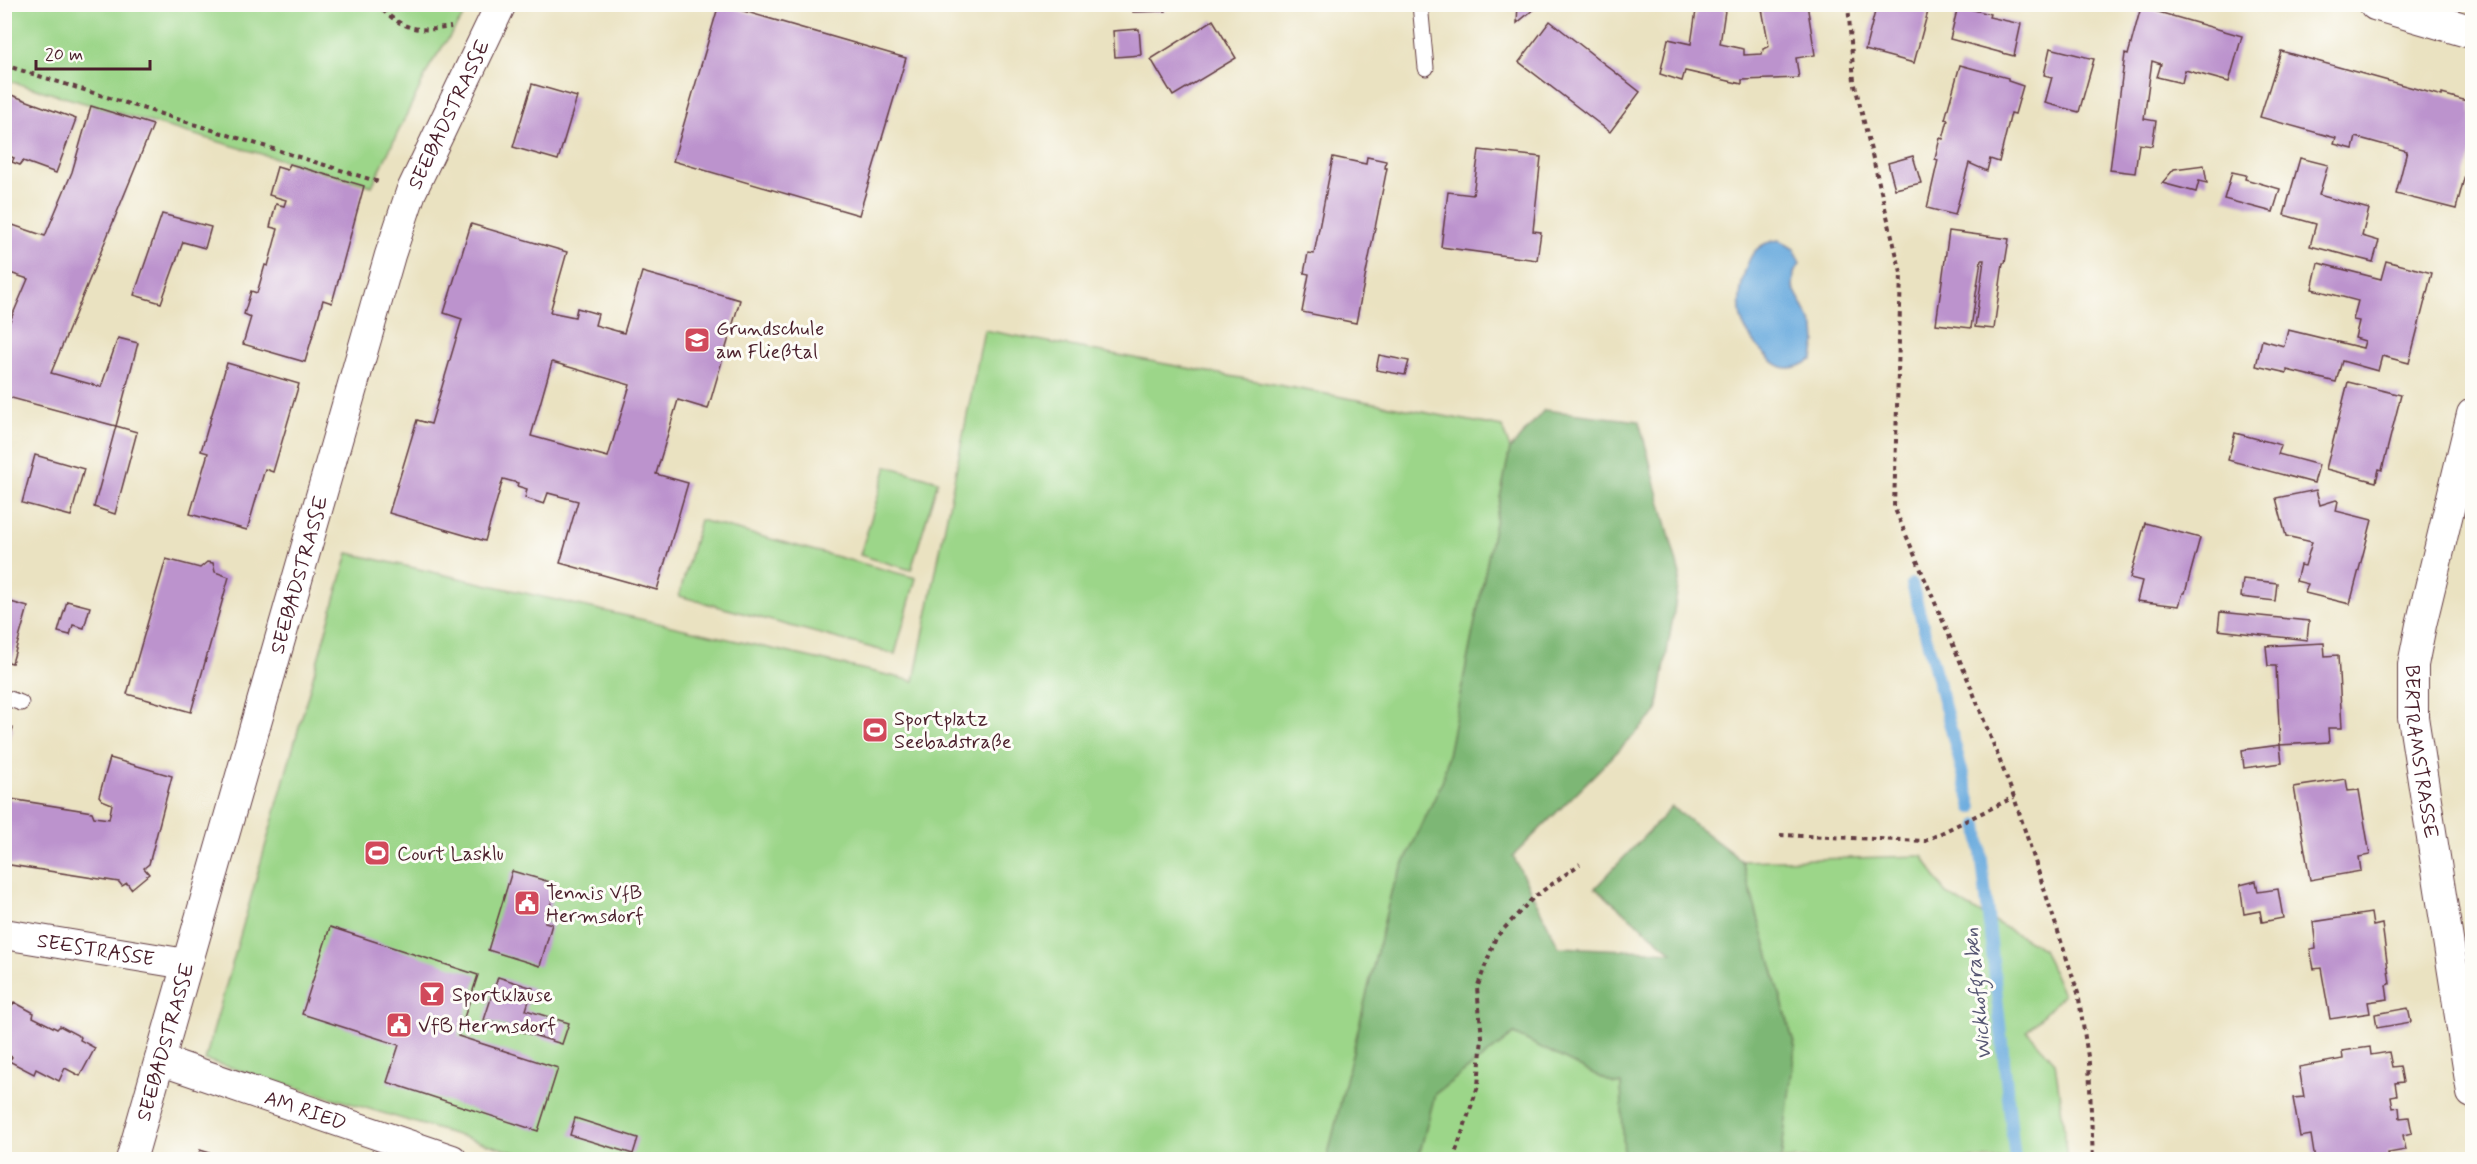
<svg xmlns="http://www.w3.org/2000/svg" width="2477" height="1164" font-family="Mynerve,sans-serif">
  <rect width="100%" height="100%" fill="#fdfcf7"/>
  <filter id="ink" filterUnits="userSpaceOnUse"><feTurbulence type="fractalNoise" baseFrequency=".0167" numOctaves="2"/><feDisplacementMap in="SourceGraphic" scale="12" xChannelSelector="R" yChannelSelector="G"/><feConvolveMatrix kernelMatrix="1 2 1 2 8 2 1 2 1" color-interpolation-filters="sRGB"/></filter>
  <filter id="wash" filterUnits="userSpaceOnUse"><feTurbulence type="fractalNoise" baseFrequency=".008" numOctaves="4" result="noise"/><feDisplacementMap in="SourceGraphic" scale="24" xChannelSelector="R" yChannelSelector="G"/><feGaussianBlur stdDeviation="1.35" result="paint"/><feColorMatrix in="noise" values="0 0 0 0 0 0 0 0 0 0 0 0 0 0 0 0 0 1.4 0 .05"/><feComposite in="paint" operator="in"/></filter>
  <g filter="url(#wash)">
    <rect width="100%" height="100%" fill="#eae2c1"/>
    <g fill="#9cd689" stroke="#737a5a" stroke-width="1.5">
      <polygon points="4,5 5,4 471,5 431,64 372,186 5,80"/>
      <polygon points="984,330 1502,427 1510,449 1443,780 1392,889 1327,1159 537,1159 205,1060 348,553 914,681"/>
      <polygon points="887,466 938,481 911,570 860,555"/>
      <polygon points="700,520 916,578 895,654 679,596"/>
      <polygon points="1923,856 1946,894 2043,949 2063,995 2027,1031 2055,1062 2068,1159 1781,1159 1795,1047 1742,861"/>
      <polygon points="1514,1034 1621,1084 1626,1159 1418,1160 1435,1094"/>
    </g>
    <polygon fill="#7db775" stroke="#646b50" stroke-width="1.5" points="1544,410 1639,421 1680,575 1657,712 1513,856 1559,947 1672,952 1595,888 1672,807 1742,861 1795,1047 1781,1159 1624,1159 1621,1084 1614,1084 1514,1034 1435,1094 1418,1159 1327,1159 1392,889 1443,780 1510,449"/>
    <path fill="#6babde" stroke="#5a6584" stroke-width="1.5" d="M1779,240L1794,249L1800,264L1794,273L1793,287L1815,329L1816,342L1813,359C1803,365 1794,370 1782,367C1768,362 1744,333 1741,318C1737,301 1743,264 1755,251C1762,243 1770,242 1779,240Z"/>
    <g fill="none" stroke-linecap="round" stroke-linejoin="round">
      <g stroke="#6babde" stroke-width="12">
        <polyline points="1912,584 1972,808"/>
        <polyline points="1978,825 2015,1160"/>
      </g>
    </g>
    <g id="blocks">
      <g fill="#bc93cd" fill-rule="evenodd">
        <polygon points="719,4 906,58 859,215 673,161"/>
        <polygon points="1133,4 1166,4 1166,11 1133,12"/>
        <polygon points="1518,4 1540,4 1517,23"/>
        <polygon points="1697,4 1726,4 1720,44 1744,49 1744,55 1762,54 1763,49 1769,46 1762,9 1782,4 1807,4 1815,55 1796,58 1799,78 1742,80 1742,84 1685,71 1682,81 1660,74 1668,39 1691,44"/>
        <polygon points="1877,4 1930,4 1914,63 1865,50"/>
        <polygon points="1958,6 1990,14 1989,17 2021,24 2014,56 1950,39"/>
        <polygon points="2141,7 2242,36 2229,82 2185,70 2182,83 2157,77 2161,64 2152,61 2144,119 2156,121 2152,146 2139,144 2135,173 2110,170 2125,54 2128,55"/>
        <polygon points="1213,20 1236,58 1173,96 1151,59"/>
        <polygon points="1550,21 1640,92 1610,132 1519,62"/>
        <polygon points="1139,29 1141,55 1115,57 1113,31"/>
        <polygon points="2050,48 2094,59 2079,112 2045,103 2052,77 2044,75"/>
        <polygon points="2281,51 2442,96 2442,94 2471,102 2472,148 2456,209 2396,194 2407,151 2356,137 2353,149 2334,144 2336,138 2260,117"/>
        <polygon points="1960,65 2008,78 2008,81 2023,86 2015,114 2011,113 1999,162 1990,159 1987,171 1969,163 1955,215 1927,208 1938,160 1935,159 1940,138 1943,139 1948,120 1945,119"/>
        <polygon points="532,84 577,97 558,160 513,147"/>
        <polygon points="6,93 76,119 56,173 23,161 20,165 12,162 14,158 4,154"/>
        <polygon points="91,106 153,125 51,373 101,387 118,338 138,343 116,426 4,396 4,335 28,279 4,271 4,222 45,236 72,172"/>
        <polygon points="1479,150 1541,157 1533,231 1541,232 1537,260 1441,247 1448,192 1473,195"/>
        <polygon points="1913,156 1921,183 1895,189 1888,163"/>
        <polygon points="1333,157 1366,164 1367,157 1386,161 1385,168 1387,168 1356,323 1302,312 1309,274 1304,273 1308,253 1314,254"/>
        <polygon points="2300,158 2328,165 2319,195 2369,209 2362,236 2379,241 2373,262 2310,246 2316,224 2284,215"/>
        <polygon points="290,164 364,186 332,303 323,300 305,362 243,344 251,317 244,314 251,291 257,293 265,265 268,266 278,229 270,227 276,204 284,206 286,200 269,195 277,167 287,170"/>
        <polygon points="2204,165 2207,183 2199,181 2196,192 2162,183 2174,169"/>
        <polygon points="2232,172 2246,175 2245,179 2280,189 2273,212 2224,199"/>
        <polygon points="162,214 211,227 205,248 183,242 161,303 134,295"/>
        <path d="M471,224L567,252L550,312L575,317L577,308L598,314L595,325L624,333L642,272L740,300L708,409L678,400L656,474L688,483L657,590L560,563L578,501L548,493L544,504L525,498L527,489L517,486L518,483L503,479L485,541L389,513L417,420L431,424L462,319L444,313ZM552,362L630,385L608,457L531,436Z"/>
        <polygon points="1949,231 2009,239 2005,263 2003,263 1994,329 1975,327 1984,260 1981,260 1971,328 1936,324"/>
        <polygon points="2386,261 2432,273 2409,363 2382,356 2378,371 2342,361 2336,382 2287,370 2287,373 2256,366 2262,340 2284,346 2288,330 2363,348 2365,341 2355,338 2359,321 2353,320 2358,301 2312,289 2318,263 2381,279"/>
        <polygon points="1379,355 1409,361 1405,375 1376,370"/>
        <polygon points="227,363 299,384 273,472 265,469 247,530 190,514 208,453 201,451"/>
        <polygon points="2348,382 2401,395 2382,470 2379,469 2376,482 2326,469"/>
        <polygon points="116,426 137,432 115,514 94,507"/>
        <polygon points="2235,433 2281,445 2278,454 2319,465 2314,483 2228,460"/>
        <polygon points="35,455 84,469 71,516 22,503"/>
        <polygon points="2316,490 2320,505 2336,500 2338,501 2336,511 2372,520 2350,604 2305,593 2308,584 2296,581 2300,565 2305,566 2312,542 2286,536 2276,498"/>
        <polygon points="2145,523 2200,538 2185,593 2183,593 2179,606 2137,601 2142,581 2130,578"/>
        <polygon points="166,559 200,568 207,562 213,563 215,572 229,577 191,712 127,694"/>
        <polygon points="2243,579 2277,583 2275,601 2241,597"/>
        <polygon points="4,600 28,607 12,663 4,661"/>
        <polygon points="67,601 90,607 84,628 73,625 70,635 58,632"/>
        <polygon points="2220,612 2309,621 2307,640 2218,630"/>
        <polygon points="2324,643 2325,656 2338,655 2342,728 2328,728 2329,742 2280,745 2282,763 2244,768 2242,750 2280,745 2276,666 2268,666 2266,646"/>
        <polygon points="4,725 13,728 8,742 4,741"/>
        <polygon points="110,758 172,776 149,864 144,868 149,874 131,889 127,883 122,886 119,882 4,864 4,798 92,812 94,817 109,819 112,804 102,800 99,796"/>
        <polygon points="2346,779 2348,791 2359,790 2370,855 2359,857 2361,871 2310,880 2294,787"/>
        <polygon points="512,871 557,884 545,922 552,924 540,966 488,950"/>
        <polygon points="2256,881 2258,892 2278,889 2283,918 2262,922 2260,911 2244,914 2240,885"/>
        <polygon points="2371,913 2373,926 2382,924 2390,984 2386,985 2388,999 2368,1002 2370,1013 2330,1019 2321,968 2314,969 2310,949 2316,948 2313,922"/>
        <polygon points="330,927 478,975 458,1036 558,1068 538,1131 387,1082 399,1045 302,1014"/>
        <polygon points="498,977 533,988 526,1010 569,1023 562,1044 484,1020"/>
        <polygon points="14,1002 34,1013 33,1017 57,1029 60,1026 81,1037 80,1040 95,1048 80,1076 65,1068 59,1081 36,1069 34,1074 9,1061 12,1057 4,1053 4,1004 11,1008"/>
        <polygon points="2408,1008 2411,1022 2377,1028 2375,1014"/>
        <polygon points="2370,1047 2371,1055 2389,1052 2392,1067 2400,1066 2403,1082 2395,1083 2397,1095 2391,1096 2393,1108 2399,1107 2400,1118 2409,1117 2412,1133 2403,1135 2406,1150 2388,1153 2389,1160 2360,1160 2360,1158 2315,1160 2311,1135 2300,1137 2293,1098 2304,1097 2299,1067 2343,1059 2342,1051"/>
        <polygon points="575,1118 638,1138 633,1154 570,1135"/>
        <polygon points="200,1150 230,1159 230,1160 197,1160"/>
      </g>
    </g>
  </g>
  <g filter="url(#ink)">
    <use href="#blocks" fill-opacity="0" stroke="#623c42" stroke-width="1.5"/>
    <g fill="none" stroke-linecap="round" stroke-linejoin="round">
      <g stroke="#623c42" stroke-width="17">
        <g id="lane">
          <polyline points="1420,4 1426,68"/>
          <polyline points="4,697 21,703"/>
        </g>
      </g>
      <g stroke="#623c42" stroke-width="32">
        <g id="street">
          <path id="s1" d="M2472,414L2421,625L2413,665V717L2472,1093"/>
          <path id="s2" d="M4,934L186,964"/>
          <path id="s3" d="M160,1060L452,1160"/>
          <path id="s4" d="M131,1160L390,255L411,192L501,4"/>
        </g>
      </g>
      <g stroke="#623c42" stroke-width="35">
        <polyline id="primary" points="2376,4 2472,32"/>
      </g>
      <g stroke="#623c42" stroke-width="4" stroke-dasharray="4.5 4.5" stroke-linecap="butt">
        <path d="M376,4C402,29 416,33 451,27"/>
        <polyline points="1848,4 1854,81 1901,273 1894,507 1969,682 2014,797 2078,993 2089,1063 2093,1160"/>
        <polyline points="4,65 379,182"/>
        <polyline points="1780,835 1925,841 2014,797"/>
        <polyline points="1453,1160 1478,1086 1482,1037 1477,988 1496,937 1534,897 1580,864"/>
      </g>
      <use href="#lane" stroke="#fff" stroke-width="15"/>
      <use href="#street" stroke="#fff" stroke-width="30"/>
      <use href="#primary" stroke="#fff" stroke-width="33"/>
    </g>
  </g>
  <defs>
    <g id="school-square" transform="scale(1.35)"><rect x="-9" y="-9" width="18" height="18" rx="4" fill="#d1495b" stroke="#fdfcf7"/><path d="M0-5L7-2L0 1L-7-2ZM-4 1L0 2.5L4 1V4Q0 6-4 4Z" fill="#fff"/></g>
    <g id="stadium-square" transform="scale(1.35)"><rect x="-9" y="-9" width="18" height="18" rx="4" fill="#d1495b" stroke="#fdfcf7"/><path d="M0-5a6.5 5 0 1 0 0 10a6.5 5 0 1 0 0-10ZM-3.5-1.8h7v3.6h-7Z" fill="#fff"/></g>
    <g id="civic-square" transform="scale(1.35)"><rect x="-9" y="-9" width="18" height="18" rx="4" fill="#d1495b" stroke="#fdfcf7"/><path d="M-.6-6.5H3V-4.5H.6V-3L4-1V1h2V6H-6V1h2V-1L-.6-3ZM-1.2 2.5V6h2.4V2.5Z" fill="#fff"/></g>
    <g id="bar-square" transform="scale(1.35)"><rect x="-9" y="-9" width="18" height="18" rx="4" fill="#d1495b" stroke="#fdfcf7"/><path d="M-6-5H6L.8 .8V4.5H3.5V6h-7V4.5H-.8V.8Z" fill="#fff"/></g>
  </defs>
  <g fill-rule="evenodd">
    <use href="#school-square" x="697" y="340"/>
    <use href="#stadium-square" x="875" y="730"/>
    <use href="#stadium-square" x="377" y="853"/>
    <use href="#civic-square" x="527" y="903"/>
    <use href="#bar-square" x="432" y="994"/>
    <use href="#civic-square" x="399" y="1025"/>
  </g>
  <g text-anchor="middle" stroke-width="6" stroke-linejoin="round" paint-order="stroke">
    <g font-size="20" fill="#4a1f2b" stroke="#fdfcf7">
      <text dy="7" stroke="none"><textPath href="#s4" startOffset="1094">SEEBADSTRASSE</textPath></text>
      <text dy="7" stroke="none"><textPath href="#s4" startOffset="609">SEEBADSTRASSE</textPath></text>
      <text dy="7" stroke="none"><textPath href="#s1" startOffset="345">BERTRAMSTRASSE</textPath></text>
      <text dy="7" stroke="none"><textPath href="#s2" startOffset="93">SEESTRASSE</textPath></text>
      <text dy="7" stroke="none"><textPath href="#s4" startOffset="123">SEEBADSTRASSE</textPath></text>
      <text dy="7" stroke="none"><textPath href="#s3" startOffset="154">AM RIED</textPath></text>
    </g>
    <g font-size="20" fill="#4a1f2b" stroke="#fdfcf7" text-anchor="start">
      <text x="716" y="335">Grundschule<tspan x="716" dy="23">am Fließtal</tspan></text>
      <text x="894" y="725">Sportplatz<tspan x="894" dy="23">Seebadstraße</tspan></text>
      <text x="397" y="860">Court Lasklu</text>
      <text x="546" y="899">Tennis VfB<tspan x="546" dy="23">Hermsdorf</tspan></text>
      <text x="452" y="1001">Sportklause</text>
      <text x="418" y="1032">VfB Hermsdorf</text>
    </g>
    <g font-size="21" font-style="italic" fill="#575773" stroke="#fdfcf7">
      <text transform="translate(1977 994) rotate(-96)" y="7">Wickhofgraben</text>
    </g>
  </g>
  <rect width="2477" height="1164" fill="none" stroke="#fdfcf7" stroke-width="24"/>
  <path d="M36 60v9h114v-9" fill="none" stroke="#4a1f2b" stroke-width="3"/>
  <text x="45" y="60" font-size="18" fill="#4a1f2b" stroke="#fdfcf7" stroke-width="4.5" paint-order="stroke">20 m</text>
</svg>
